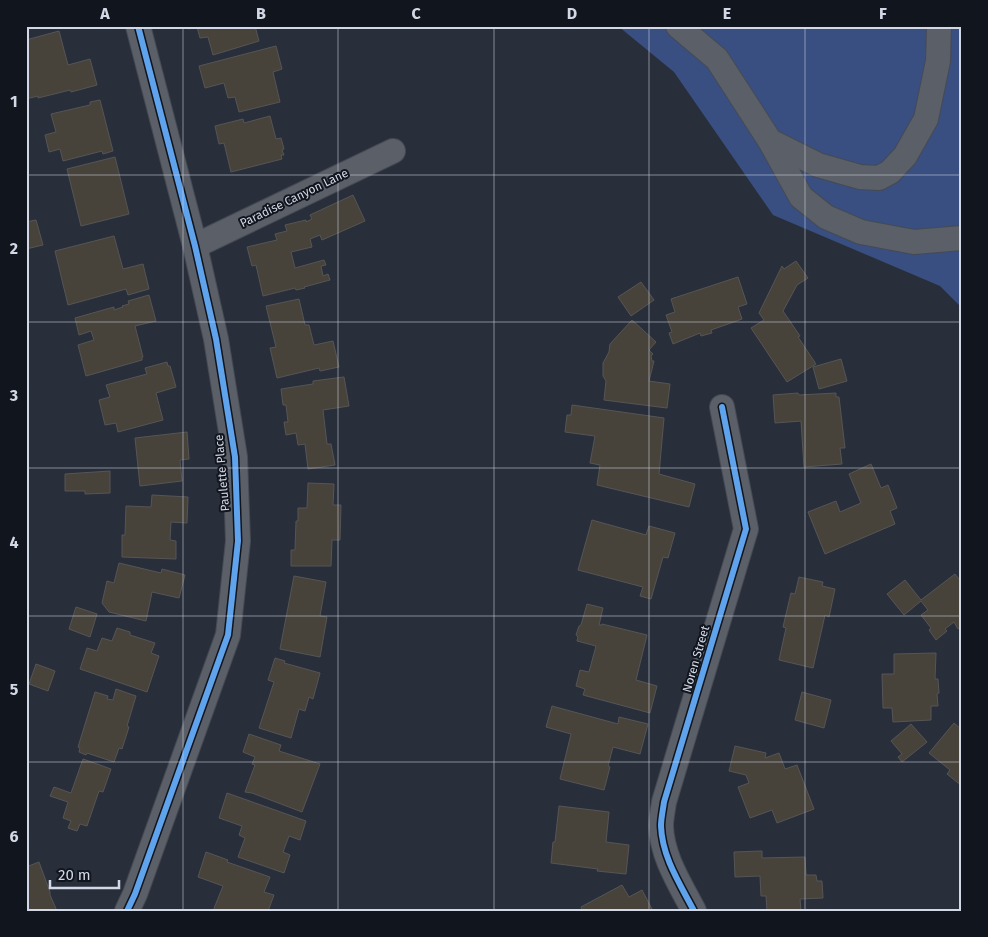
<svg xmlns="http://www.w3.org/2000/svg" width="988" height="937" font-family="'Fira Sans',sans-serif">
  <rect width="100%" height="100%" fill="#292f3a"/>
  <polygon fill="#394f81" points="618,26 962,26 962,308 940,286 773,215 674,72"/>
  <g fill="#47433b" stroke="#565556">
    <polygon points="187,26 255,26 259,41 213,55 208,37 200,38 197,27 188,29"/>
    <polygon points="59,31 68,65 90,59 97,85 71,92 70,90 38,98 38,96 26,99 26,40"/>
    <polygon points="276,46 282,69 273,72 280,102 239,112 235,97 228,98 224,83 205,88 199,66"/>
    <polygon points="100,100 113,151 103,154 102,151 63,161 60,149 49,152 45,135 56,132 51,114 90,105 90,102"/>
    <polygon points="270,116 276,139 281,138 284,149 282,150 284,155 281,155 282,159 231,172 224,143 219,144 215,126 243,119 244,123"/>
    <polygon points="115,157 129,214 81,226 67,169"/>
    <polygon points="353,195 365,221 322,240 320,235 310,239 312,247 291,252 295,268 324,260 326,265 321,266 323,276 328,274 330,280 304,287 305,288 296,290 295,288 263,296 256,265 252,266 247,247 277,240 275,234 287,231 285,225 306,220 306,222 312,219 310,215"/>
    <polygon points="36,220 43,245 26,249 26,222"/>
    <polygon points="114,236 123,269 143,264 149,289 128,295 126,289 68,305 55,251"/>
    <polygon points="796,261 808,278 797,285 783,311 800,336 798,337 816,364 787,382 751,328 764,320 759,313 782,266 784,269"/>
    <polygon points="738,277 747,304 738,307 742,319 711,330 712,333 701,336 700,333 673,344 669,333 672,332 666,315 675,312 671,299"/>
    <polygon points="641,282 654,300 631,316 618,297"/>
    <polygon points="149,295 156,321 135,326 143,357 142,357 142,360 86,376 78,345 94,340 91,331 79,335 75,318 114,307 114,310 123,307 122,306 129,304 128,301"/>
    <polygon points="299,299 305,325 309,325 314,345 333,341 339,367 320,371 319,368 277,378 270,348 276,347 266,306"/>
    <polygon points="632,320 656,342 649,350 653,354 651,356 652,361 654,361 649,381 670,384 667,408 604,400 606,381 603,376 603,363 609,352 610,344"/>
    <polygon points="841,359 847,381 819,389 813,367"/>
    <polygon points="167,362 168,366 170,366 176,387 156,393 163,420 118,432 116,423 105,425 99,400 110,397 106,385 147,374 145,368"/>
    <polygon points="344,377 349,406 323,410 327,444 331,444 335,465 308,469 305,444 298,445 296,433 286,435 284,422 288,422 286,405 283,405 281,389 313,384 313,381"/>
    <polygon points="798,393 799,395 836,393 836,397 839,397 845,448 840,448 842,464 804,467 801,421 775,423 773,395"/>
    <polygon points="572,405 664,418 659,474 695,484 689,507 597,485 600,465 590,463 595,436 565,432 567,415 571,415"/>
    <polygon points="187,432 189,459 180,460 182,481 140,486 135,438"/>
    <polygon points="871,464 881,488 888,485 897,508 890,511 895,524 825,554 808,512 836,501 840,512 861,503 849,474"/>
    <polygon points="110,471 110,493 85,494 85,491 65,491 65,474"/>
    <polygon points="308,483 334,484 333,505 341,505 340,540 332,540 331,566 291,566 291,550 295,550 296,521 298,521 298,508 307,508"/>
    <polygon points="152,495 188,497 187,523 171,522 170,540 176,541 176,559 122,557 122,535 125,535 126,506 151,507"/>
    <polygon points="592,520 646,535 649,526 675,533 668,558 663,557 651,599 640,596 643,587 578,570"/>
    <polygon points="119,563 161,573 162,569 185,575 179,598 152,592 146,621 109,612 102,603 107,581 114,583"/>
    <polygon points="955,574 959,579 962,577 962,626 958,629 954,622 945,629 947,631 936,640 929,630 931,628 921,615 928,610 921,601 904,615 887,594 905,580 921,600"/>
    <polygon points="294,576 326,582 320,616 327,617 320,657 280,649"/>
    <polygon points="799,577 823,582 822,586 835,589 829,617 825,615 813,668 779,660 786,628 783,627 791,593 795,594"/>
    <polygon points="587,604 603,608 599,625 602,625 602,624 647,635 636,680 657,686 650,713 583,695 585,689 576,686 580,670 589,672 596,646 577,641 578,637 576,635 579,626 581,625"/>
    <polygon points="76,607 97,614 90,637 69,629"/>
    <polygon points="117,628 130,632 130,635 155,643 151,653 159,656 147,692 80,669 87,648 97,651 102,638 112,641"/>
    <polygon points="936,653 935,679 938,679 939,693 937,694 938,706 931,706 931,720 893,722 892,708 883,708 882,674 894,674 894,654"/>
    <polygon points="275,658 285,661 284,663 320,673 313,699 309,697 305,711 299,709 291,738 259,728 274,682 268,680"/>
    <polygon points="36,664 55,671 48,691 29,684"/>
    <polygon points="116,689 136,696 127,726 129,727 122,749 119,748 114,762 87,753 86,755 79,752 80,748 78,747 95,692 108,696 107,699 113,700"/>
    <polygon points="802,692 831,700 824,728 795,720"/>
    <polygon points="552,706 618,724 619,717 648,724 640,754 613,747 608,766 610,767 604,790 560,779 571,734 546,727"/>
    <polygon points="954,723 962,730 962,786 947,774 950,770 929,753"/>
    <polygon points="911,724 927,742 902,762 898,757 902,754 891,741"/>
    <polygon points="249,734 281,745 279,751 320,764 302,812 252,793 245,792 255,765 252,764 255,757 243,752"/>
    <polygon points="735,746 766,753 765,758 779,753 785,769 797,765 814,809 777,823 772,810 750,818 738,787 749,783 746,775 729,771"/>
    <polygon points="83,759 111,769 103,792 99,791 87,826 80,824 77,831 68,828 71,821 63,818 68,802 50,796 54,787 71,793"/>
    <polygon points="227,793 306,821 300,840 289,836 283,852 290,855 284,873 238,857 245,838 239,835 242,826 219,818"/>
    <polygon points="559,806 609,812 606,842 629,845 626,874 597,871 598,869 551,863 553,842 555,842"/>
    <polygon points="762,851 762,858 805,857 806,875 816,875 817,881 822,881 823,898 800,899 801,911 767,911 766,896 761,896 760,876 735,877 734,852"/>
    <polygon points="206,852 228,860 227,862 270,877 264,892 274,895 268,911 213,911 223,886 198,877"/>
    <polygon points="39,862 50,892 50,895 57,911 26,911 26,867"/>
    <polygon points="622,885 629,897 642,890 653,911 583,911 581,907"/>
  </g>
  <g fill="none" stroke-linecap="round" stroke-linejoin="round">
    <g stroke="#454a54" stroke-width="26">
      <g id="minor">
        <polyline points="678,26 717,59 770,141 818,165 860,177 879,178 890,172 905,156 926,119 938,61 939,26"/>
        <polyline points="770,141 801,197 826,217 861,232 914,242 962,238"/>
        <polyline points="195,246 393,151"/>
        <polyline points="127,911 135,894 228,635 238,541 235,457 216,339 195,246 138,26"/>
        <path d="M694,911C680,884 662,857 661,826C661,818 663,810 664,802L746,529L722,407"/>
      </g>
    </g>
    <use href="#minor" stroke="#5b5f67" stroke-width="24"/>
    <g stroke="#11151e" stroke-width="9">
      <g id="cycleway">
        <polyline points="127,911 135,894 228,635 238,541 235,457 216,339 195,246 138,26"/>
        <path d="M694,911C680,884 662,857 661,826C661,818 663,810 664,802L746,529L722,407"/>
      </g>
    </g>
    <use href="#cycleway" stroke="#60a3ed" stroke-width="6"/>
  </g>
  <path fill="none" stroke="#d2d8e5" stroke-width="1" stroke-opacity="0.55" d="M183,26V911M338,26V911M494,26V911M649,26V911M805,26V911M26,175H962M26,322H962M26,468H962M26,616H962M26,762H962"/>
  <g text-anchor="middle" stroke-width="4" stroke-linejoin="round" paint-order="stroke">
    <g font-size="12" fill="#d2d8e5" stroke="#11151e">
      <text transform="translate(294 198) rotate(-26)" y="4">Paradise Canyon Lane</text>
      <text transform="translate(222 473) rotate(-95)" y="4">Paulette Place</text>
      <text transform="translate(696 659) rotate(-74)" y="4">Noren Street</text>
    </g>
  </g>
  <rect width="988" height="937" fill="none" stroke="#11151e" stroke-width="55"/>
  <path d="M50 880v8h69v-8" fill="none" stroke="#d2d8e5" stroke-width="2.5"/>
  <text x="58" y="880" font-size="15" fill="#d2d8e5" stroke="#11151e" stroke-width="4" paint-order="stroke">20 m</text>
  <rect x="28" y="28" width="932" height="882" fill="none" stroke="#d2d8e5" stroke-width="2"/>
  <g font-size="16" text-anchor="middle" font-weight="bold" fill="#d2d8e5">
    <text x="105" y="19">A</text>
    <text x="261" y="19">B</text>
    <text x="416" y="19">C</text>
    <text x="572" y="19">D</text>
    <text x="727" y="19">E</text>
    <text x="883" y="19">F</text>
    <text x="14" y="107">1</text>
    <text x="14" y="254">2</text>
    <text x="14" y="401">3</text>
    <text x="14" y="548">4</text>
    <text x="14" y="695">5</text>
    <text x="14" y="842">6</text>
  </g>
</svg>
